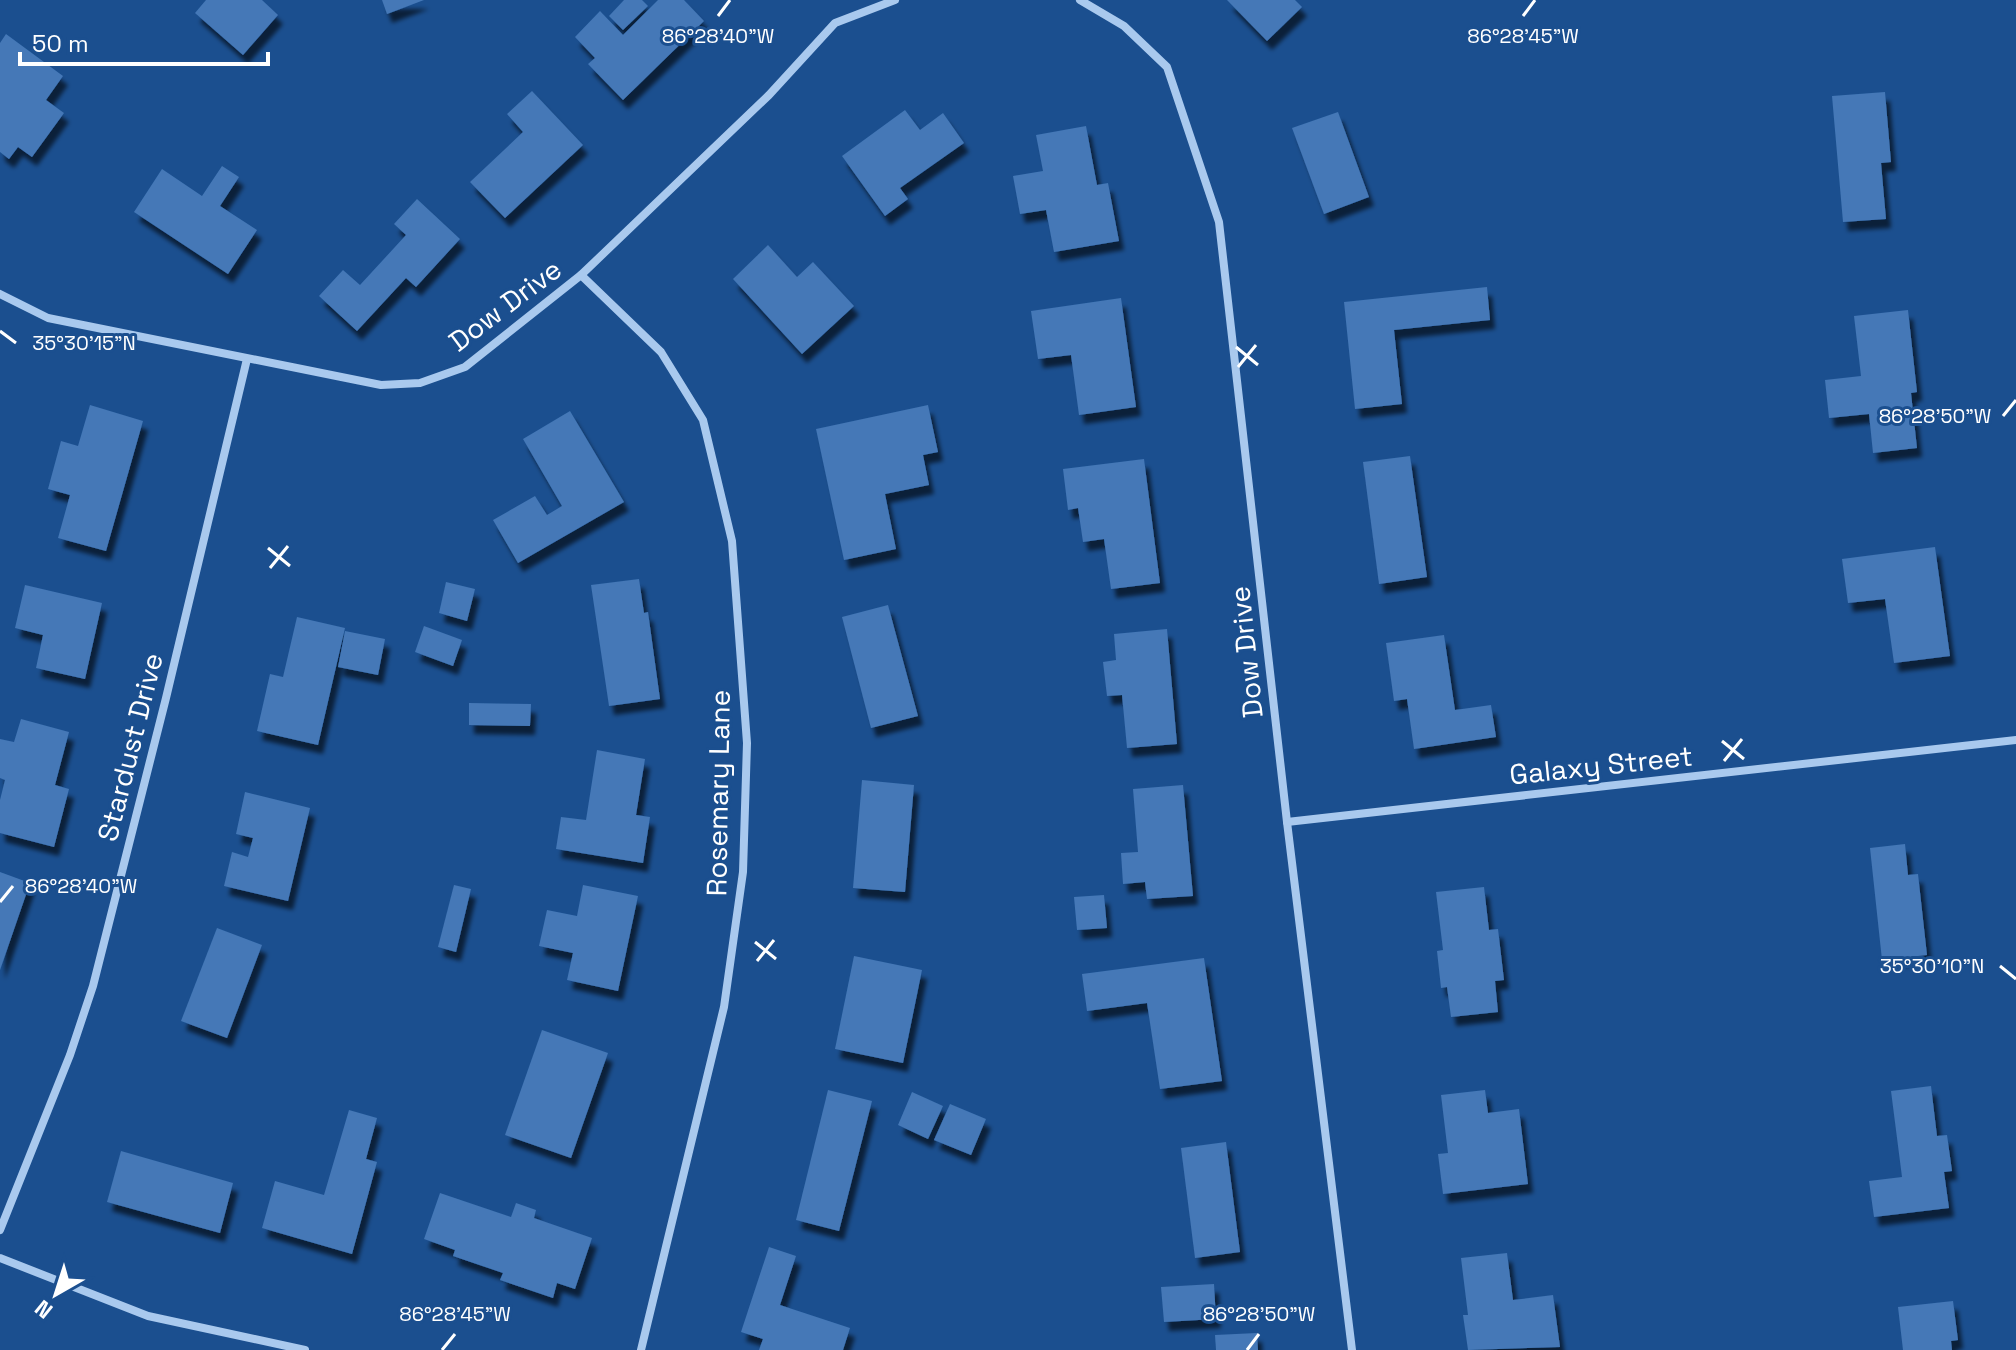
<svg xmlns="http://www.w3.org/2000/svg" width="2016" height="1350" font-family="'Space Grotesk',sans-serif">
  <defs>
    <filter id="shadow"><feDropShadow dx="5" dy="9" stdDeviation="2" flood-color="#0009"/></filter>
  </defs>
  <rect width="100%" height="100%" fill="#1b4f8f"/>
  <g fill="#4478b7" filter="url(#shadow)">
    <polygon points="206,0 262,0 278,15 243,55 195,13"/>
    <polygon points="382,0 424,0 387,14"/>
    <polygon points="624,0 642,0 648,6 623,30 609,16"/>
    <polygon points="658,0 684,0 704,21 623,100 588,64 595,58 575,37 600,11 623,35"/>
    <polygon points="1227,0 1295,0 1302,7 1267,41"/>
    <polygon points="6,34 63,76 46,100 64,113 32,157 18,147 9,159 0,152 0,43"/>
    <polygon points="532,91 583,145 505,218 470,182 523,132 507,114"/>
    <polygon points="1885,92 1891,162 1881,163 1886,219 1843,222 1832,96"/>
    <polygon points="905,110 920,130 943,113 964,143 900,188 908,199 885,216 842,156"/>
    <polygon points="1338,112 1369,197 1324,214 1292,128"/>
    <polygon points="1086,126 1097,185 1108,183 1119,241 1054,252 1046,210 1020,214 1013,176 1043,171 1036,135"/>
    <polygon points="222,166 239,177 220,206 257,230 228,274 134,212 162,169 202,196"/>
    <polygon points="417,199 460,239 416,287 406,278 357,331 319,296 343,270 360,285 406,235 394,224"/>
    <polygon points="768,245 797,277 813,262 854,306 802,354 733,279"/>
    <polygon points="1487,287 1490,320 1394,330 1402,404 1355,409 1344,302"/>
    <polygon points="1121,298 1136,407 1079,415 1071,355 1038,359 1031,311"/>
    <polygon points="1908,310 1917,392 1911,393 1917,448 1873,453 1869,414 1829,418 1825,380 1861,376 1854,316"/>
    <polygon points="90,405 143,421 106,551 58,538 70,495 48,489 61,441 78,446"/>
    <polygon points="928,405 938,452 923,455 929,485 885,494 896,549 844,560 816,429"/>
    <polygon points="570,411 624,502 518,563 493,520 535,496 547,515 562,506 523,439"/>
    <polygon points="1410,456 1427,577 1379,584 1363,462"/>
    <polygon points="1144,459 1160,583 1111,589 1104,539 1083,542 1078,508 1068,510 1063,469"/>
    <polygon points="1935,547 1950,656 1894,663 1885,599 1848,603 1842,559"/>
    <polygon points="639,579 644,613 648,612 660,699 609,706 591,585"/>
    <polygon points="446,582 475,589 467,621 439,613"/>
    <polygon points="25,585 102,603 85,679 36,668 43,635 15,628"/>
    <polygon points="888,605 918,716 871,728 842,617"/>
    <polygon points="297,617 345,628 318,745 257,731 270,674 283,677"/>
    <polygon points="424,626 462,640 453,666 415,652"/>
    <polygon points="1167,629 1177,744 1127,748 1122,695 1107,696 1103,662 1116,660 1114,634"/>
    <polygon points="345,631 385,639 378,675 338,667"/>
    <polygon points="1444,635 1455,710 1491,705 1496,737 1414,749 1407,699 1394,701 1386,643"/>
    <polygon points="469,703 531,704 530,726 469,725"/>
    <polygon points="21,719 69,732 55,785 69,789 54,847 0,833 0,800 5,780 0,778 0,739 14,742"/>
    <polygon points="597,750 645,759 636,815 650,817 643,863 556,849 561,817 586,820"/>
    <polygon points="862,780 914,785 905,892 853,888"/>
    <polygon points="1183,785 1193,896 1147,899 1145,882 1123,884 1121,853 1138,852 1133,789"/>
    <polygon points="245,792 310,808 288,901 224,886 232,852 248,857 253,838 236,834"/>
    <polygon points="1905,844 1908,875 1918,874 1927,955 1882,960 1870,848"/>
    <polygon points="0,872 30,883 0,970"/>
    <polygon points="454,885 471,889 456,952 438,947"/>
    <polygon points="583,885 638,896 618,991 567,980 573,953 539,946 547,910 577,916"/>
    <polygon points="1484,887 1489,930 1498,929 1504,980 1495,981 1498,1012 1451,1017 1447,987 1441,988 1437,951 1443,950 1436,892"/>
    <polygon points="1104,895 1107,928 1077,930 1074,897"/>
    <polygon points="217,928 262,945 227,1038 181,1021"/>
    <polygon points="854,956 922,970 903,1063 835,1049"/>
    <polygon points="1204,958 1222,1081 1160,1089 1147,1003 1087,1011 1082,974"/>
    <polygon points="542,1030 608,1053 571,1158 505,1135"/>
    <polygon points="1931,1086 1937,1136 1947,1135 1952,1171 1944,1172 1949,1208 1874,1217 1869,1181 1902,1177 1891,1091"/>
    <polygon points="828,1090 872,1101 839,1231 796,1220"/>
    <polygon points="1485,1090 1488,1113 1519,1109 1528,1184 1443,1194 1438,1154 1448,1153 1441,1095"/>
    <polygon points="912,1092 943,1106 928,1139 898,1125"/>
    <polygon points="950,1104 986,1119 971,1155 934,1140"/>
    <polygon points="349,1110 377,1118 366,1159 377,1162 352,1254 262,1228 275,1181 324,1195"/>
    <polygon points="1226,1142 1240,1252 1195,1258 1181,1148"/>
    <polygon points="121,1151 233,1183 220,1233 107,1202"/>
    <polygon points="440,1193 511,1217 516,1203 536,1210 534,1218 592,1238 575,1289 557,1283 553,1298 500,1280 503,1273 453,1256 455,1250 424,1239"/>
    <polygon points="769,1247 796,1256 780,1305 850,1328 843,1350 759,1350 763,1339 741,1332"/>
    <polygon points="1507,1253 1513,1300 1553,1295 1560,1347 1468,1350 1463,1315 1468,1315 1461,1258"/>
    <polygon points="1214,1284 1216,1319 1164,1322 1161,1287"/>
    <polygon points="1953,1301 1958,1340 1951,1341 1952,1350 1903,1350 1898,1307"/>
    <polygon points="1257,1333 1258,1350 1216,1350 1215,1335"/>
  </g>
  <g fill="none" stroke-linecap="round" stroke-linejoin="round">
    <g stroke="#a9c9ee" stroke-width="8">
      <polyline points="1080,0 1124,26 1167,67 1219,222 1287,822 1352,1350"/>
      <polyline points="581,275 661,352 703,420 732,541 747,743 743,872 724,1007 641,1350"/>
      <polyline points="0,294 48,318 381,385 420,383 465,367 581,275 769,95 835,23 895,0"/>
      <polyline points="1287,822 2016,740"/>
      <polyline points="0,1230 70,1055 93,986 166,698 247,359"/>
      <polyline points="0,1258 148,1316 305,1350"/>
    </g>
  </g>
  <path fill="none" stroke="#fff" stroke-width="3" d="M718,16L730,0M1523,16L1535,0M0,331L16,343M1236,347L1258,365M1238,367L1256,345M2003,416L2016,400M268,548L290,566M270,568L288,546M1722,741L1744,759M1724,761L1742,739M0,902L13,886M755,942L776,959M757,961L774,940M2000,966L2016,979M442,1350L455,1334M1247,1350L1259,1334"/>
  <g text-anchor="middle" stroke-width="6" stroke-linejoin="round" paint-order="stroke">
    <g font-size="28" fill="#fff" stroke="#1b4f8f">
      <text transform="translate(505 305) rotate(-37)" y="10">Dow Drive</text>
      <text transform="translate(1246 652) rotate(-96)" y="10">Dow Drive</text>
      <text transform="translate(130 747) rotate(-76)" y="10">Stardust Drive</text>
      <text transform="translate(1601 765) rotate(-6)" y="10">Galaxy Street</text>
      <text transform="translate(718 793) rotate(-89)" y="10">Rosemary Lane</text>
    </g>
  </g>
  <g font-size="20" text-anchor="middle" fill="#fff" stroke="#1b4f8f" stroke-width="6" stroke-linejoin="round" paint-order="stroke">
    <text x="718" y="43">86°28'40"W</text>
    <text x="1523" y="43">86°28'45"W</text>
    <text x="84" y="350">35°30'15"N</text>
    <text x="1935" y="423">86°28'50"W</text>
    <text x="81" y="893">86°28'40"W</text>
    <text x="1932" y="973">35°30'10"N</text>
    <text x="455" y="1321">86°28'45"W</text>
    <text x="1259" y="1321">86°28'50"W</text>
  </g>
  <g transform="translate(56 1294) rotate(219)" stroke="#1b4f8f" stroke-width="6" paint-order="stroke">
  <path d="M0-6L14 30L0 20L-14 30Z" fill="#ffffff"/>
  <text y="-12" font-size="22" font-weight="bold" text-anchor="middle" fill="#ffffff">N</text>
  </g>
  <path d="M20 52v12h248v-12" fill="none" stroke="#ffffff" stroke-width="4"/>
  <text x="32" y="52" font-size="24" fill="#ffffff" stroke="#1b4f8f" stroke-width="6" paint-order="stroke">50 m</text>
</svg>
